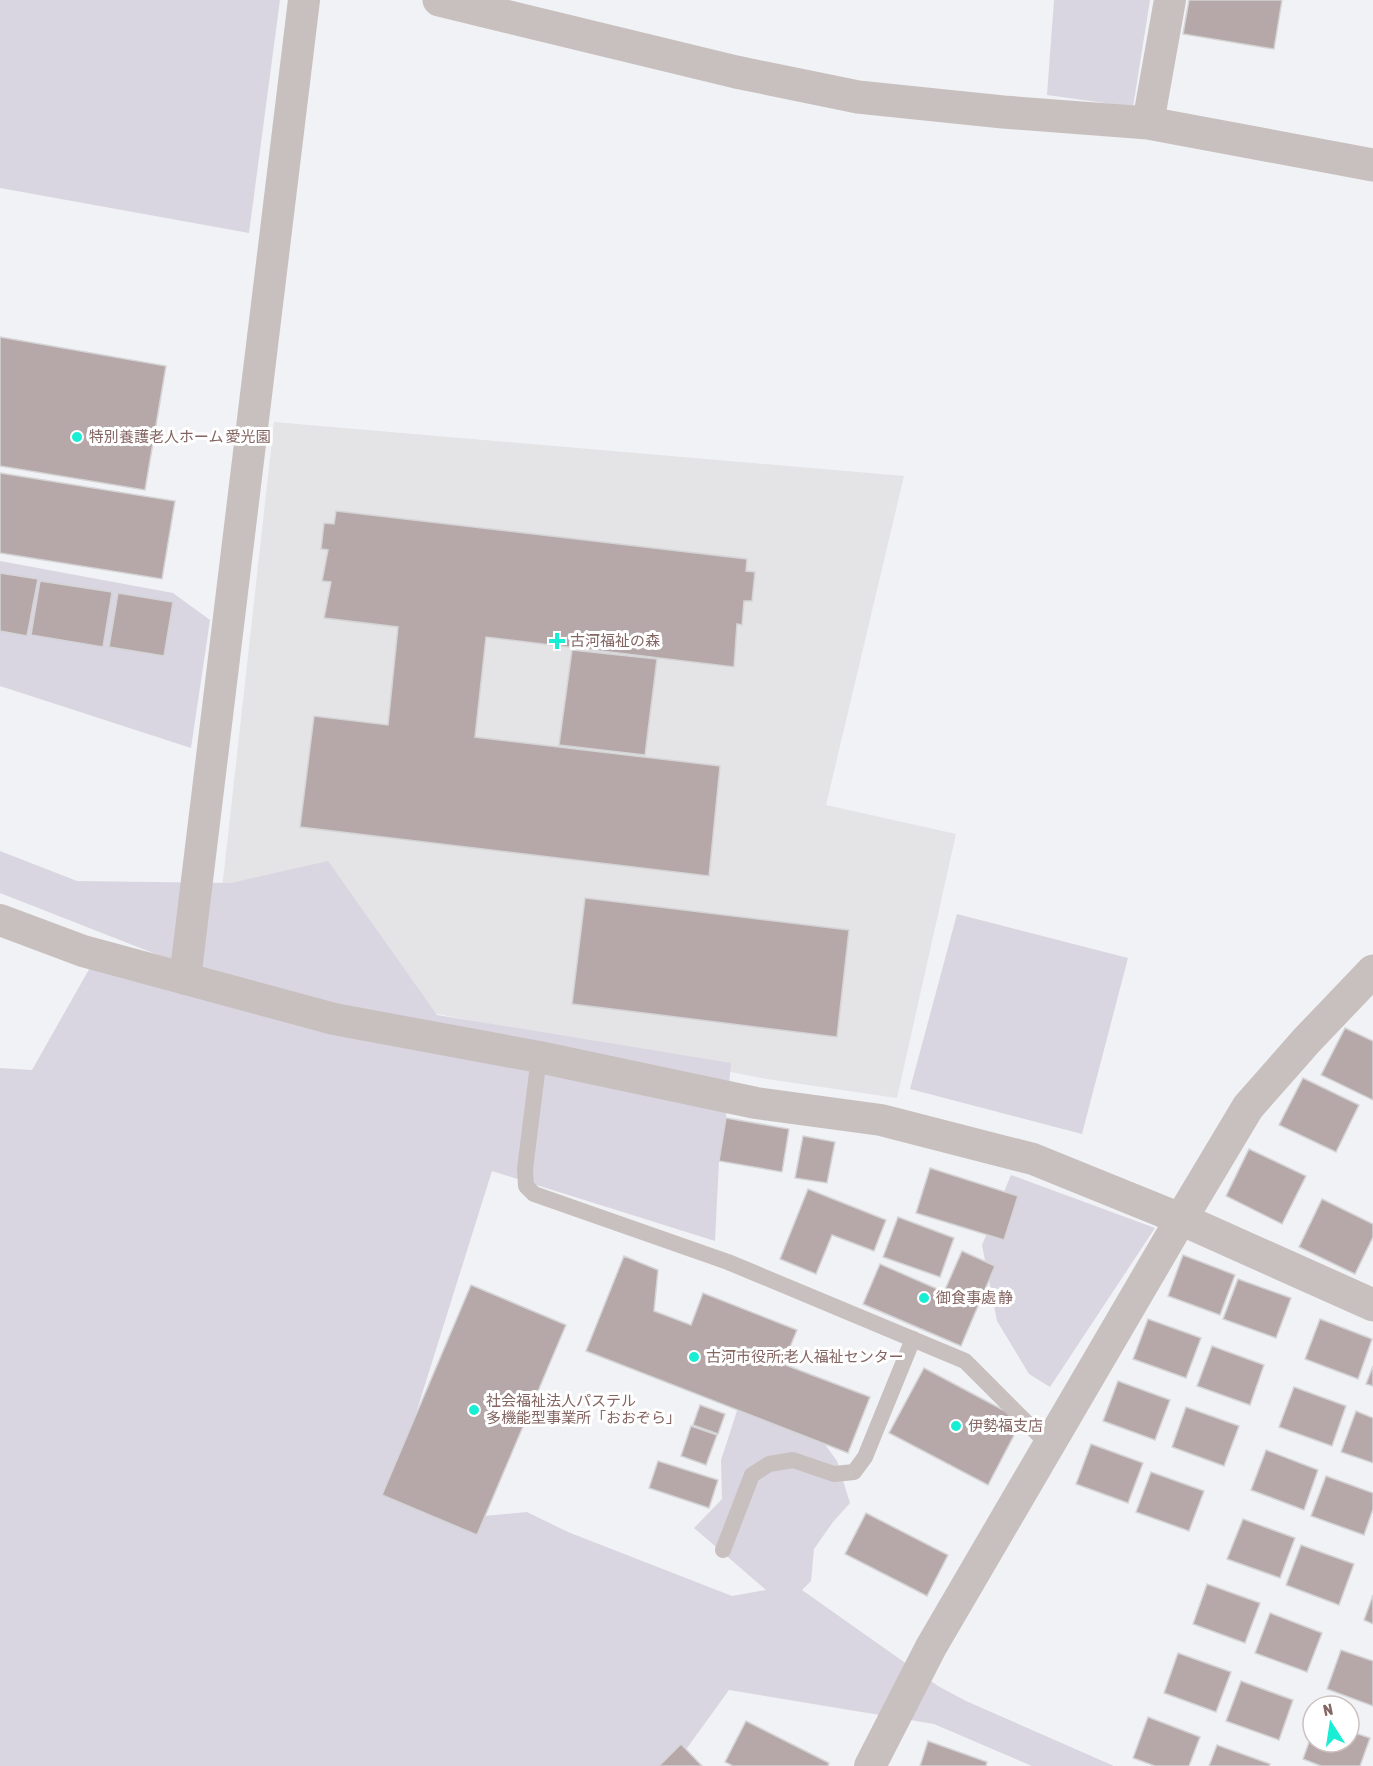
<svg xmlns="http://www.w3.org/2000/svg" width="1373" height="1766" font-family="'Asap Condensed','Noto Sans JP',sans-serif">
  <rect width="100%" height="100%" fill="#f1f2f5"/>
  <polygon fill="#e4e3e6" points="274,422 904,476 826,805 956,834 897,1098 767,1079 331,993 214,961"/>
  <g fill="#d9d6e1">
    <polygon points="0,0 280,0 249,233 0,188"/>
    <polygon points="1054,0 1150,0 1133,107 1047,95"/>
    <polygon points="0,561 173,593 210,620 191,748 0,686"/>
    <polygon points="0,851 77,881 231,883 328,861 437,1015 731,1063 726,1118 719,1161 715,1241 492,1171 407,1442 452,1519 527,1512 568,1532 732,1596 766,1590 694,1528 722,1499 721,1460 749,1374 811,1425 837,1461 850,1503 833,1522 814,1549 811,1581 802,1590 938,1686 966,1701 1114,1766 1032,1766 934,1724 729,1690 674,1766 0,1766 0,1068 32,1070 92,964 176,962 0,893"/>
    <polygon points="957,914 1128,958 1082,1134 910,1089"/>
    <polygon points="1011,1175 1155,1228 1050,1387 1029,1374 997,1321 982,1245"/>
  </g>
  <g fill="#b6a8a8" stroke="#d4d4d6" stroke-width="1.5">
    <polygon points="1189,0 1282,0 1274,49 1183,34"/>
    <polygon points="0,337 166,366 145,490 0,466"/>
    <polygon points="0,473 175,501 162,579 0,553"/>
    <polygon points="336,511 747,559 746,571 755,572 752,601 744,601 742,625 737,624 734,667 486,637 475,737 720,766 709,876 300,827 314,716 388,725 398,627 324,618 331,582 322,581 328,550 321,549 324,523 334,524"/>
    <polygon points="0,573 38,579 27,636 0,631"/>
    <polygon points="40,581 112,592 103,647 31,635"/>
    <polygon points="118,593 173,602 164,656 109,647"/>
    <polygon points="572,650 657,659 645,755 559,745"/>
    <polygon points="585,898 849,930 837,1037 572,1004"/>
    <polygon points="1345,1028 1373,1041 1373,1100 1321,1075"/>
    <polygon points="1303,1078 1359,1105 1336,1152 1279,1125"/>
    <polygon points="726,1118 789,1129 782,1172 719,1161"/>
    <polygon points="803,1136 835,1142 827,1183 795,1178"/>
    <polygon points="1249,1149 1306,1176 1282,1224 1226,1196"/>
    <polygon points="930,1168 1018,1196 1004,1240 916,1213"/>
    <polygon points="808,1189 886,1220 874,1251 832,1235 816,1274 780,1259"/>
    <polygon points="1322,1199 1373,1224 1373,1237 1355,1274 1299,1247"/>
    <polygon points="898,1217 954,1238 940,1277 883,1257"/>
    <polygon points="962,1251 995,1266 961,1346 863,1304 880,1264 944,1292"/>
    <polygon points="1183,1255 1235,1275 1220,1315 1168,1296"/>
    <polygon points="624,1256 658,1270 654,1311 691,1325 703,1293 797,1330 783,1364 870,1397 848,1453 586,1351"/>
    <polygon points="1238,1279 1291,1298 1276,1338 1223,1319"/>
    <polygon points="471,1285 566,1325 477,1535 382,1495"/>
    <polygon points="1148,1319 1201,1338 1186,1378 1133,1359"/>
    <polygon points="1320,1319 1372,1339 1358,1379 1305,1359"/>
    <polygon points="1212,1346 1264,1365 1250,1405 1197,1386"/>
    <polygon points="1373,1366 1373,1386 1366,1384"/>
    <polygon points="924,1368 1022,1420 988,1485 889,1433"/>
    <polygon points="1118,1381 1170,1400 1155,1440 1103,1421"/>
    <polygon points="1294,1387 1346,1406 1332,1446 1279,1427"/>
    <polygon points="700,1405 725,1414 718,1434 693,1425"/>
    <polygon points="1186,1407 1239,1426 1224,1466 1172,1447"/>
    <polygon points="1356,1411 1373,1418 1373,1463 1341,1452"/>
    <polygon points="691,1426 717,1435 706,1465 681,1456"/>
    <polygon points="1091,1444 1143,1463 1128,1503 1076,1484"/>
    <polygon points="1266,1450 1318,1470 1304,1510 1251,1490"/>
    <polygon points="658,1461 718,1480 709,1508 649,1488"/>
    <polygon points="1151,1472 1204,1491 1189,1531 1136,1512"/>
    <polygon points="1326,1476 1373,1493 1373,1509 1364,1535 1311,1516"/>
    <polygon points="866,1513 948,1555 927,1596 845,1554"/>
    <polygon points="1243,1519 1295,1538 1280,1578 1227,1559"/>
    <polygon points="1301,1545 1354,1564 1339,1605 1286,1585"/>
    <polygon points="1207,1584 1260,1603 1245,1643 1193,1624"/>
    <polygon points="1373,1595 1373,1624 1364,1620"/>
    <polygon points="1270,1613 1322,1633 1307,1672 1255,1653"/>
    <polygon points="1341,1650 1373,1661 1373,1706 1327,1689"/>
    <polygon points="1178,1653 1231,1672 1216,1712 1164,1693"/>
    <polygon points="1241,1681 1293,1700 1279,1740 1226,1721"/>
    <polygon points="1148,1717 1200,1737 1189,1766 1155,1766 1133,1758"/>
    <polygon points="746,1721 829,1763 828,1766 733,1766 725,1762"/>
    <polygon points="1313,1731 1313,1742 1349,1742 1349,1731 1370,1738 1360,1766 1321,1766 1303,1759"/>
    <polygon points="928,1741 987,1762 986,1766 920,1766"/>
    <polygon points="681,1744 702,1766 659,1766"/>
    <polygon points="1217,1745 1270,1764 1269,1766 1209,1766"/>
  </g>
  <g fill="none" stroke-linecap="round" stroke-linejoin="round">
    <g stroke="#c8c0bf" stroke-width="16">
      <polyline points="539,1057 525,1169 526,1186 534,1194 728,1262 965,1361 1048,1444"/>
      <polyline points="723,1550 752,1475 769,1464 793,1460 834,1474 854,1472 865,1457 913,1339"/>
    </g>
    <g stroke="#c8c0bf" stroke-width="32">
      <polyline points="1148,123 1170,0"/>
      <polyline points="0,920 83,951 334,1019 539,1057 756,1103 881,1120 1033,1159 1181,1219 931,1647 870,1766"/>
      <polyline points="185,979 304,0"/>
    </g>
    <g stroke="#c8c0bf" stroke-width="33">
      <polyline points="439,0 736,72 858,97 1003,112 1148,123 1373,165"/>
      <polyline points="1373,971 1307,1040 1248,1107 1181,1219 1373,1305"/>
    </g>
  </g>
  <g fill="#17eed4" stroke="#fff" stroke-width="2">
    <circle cx="77" cy="437" r="6"/>
    <path d="M554 632h6v6h6v6h-6v6h-6v-6h-6v-6h6z"/>
    <circle cx="924" cy="1298" r="6"/>
    <circle cx="694" cy="1357" r="6"/>
    <circle cx="474" cy="1410" r="6"/>
    <circle cx="956" cy="1426" r="6"/>
  </g>
  <g text-anchor="middle" stroke-width="6" stroke-linejoin="round" paint-order="stroke">
    <g font-size="15" fill="#846562" stroke="#fff" text-anchor="start">
      <text x="89" y="442">特別養護老人ホーム 愛光園</text>
      <text x="570" y="646">古河福祉の森</text>
      <text x="936" y="1303">御食事處 静</text>
      <text x="706" y="1362">古河市役所;老人福祉センター</text>
      <text x="486" y="1406">社会福祉法人パステル<tspan x="486" dy="17">多機能型事業所「おおぞら」</tspan></text>
      <text x="968" y="1431">伊勢福支店</text>
    </g>
  </g>
  <g transform="translate(1331 1724) rotate(348)"><circle r="28" fill="#ffffff" stroke="#cec1c0" stroke-width="1.5"/>
  <path d="M0-4.5L10 22L0 15L-10 22Z" fill="#17eed4"/>
  <text y="-9" font-size="16" font-weight="bold" text-anchor="middle" fill="#846562">N</text>
  </g>
</svg>
